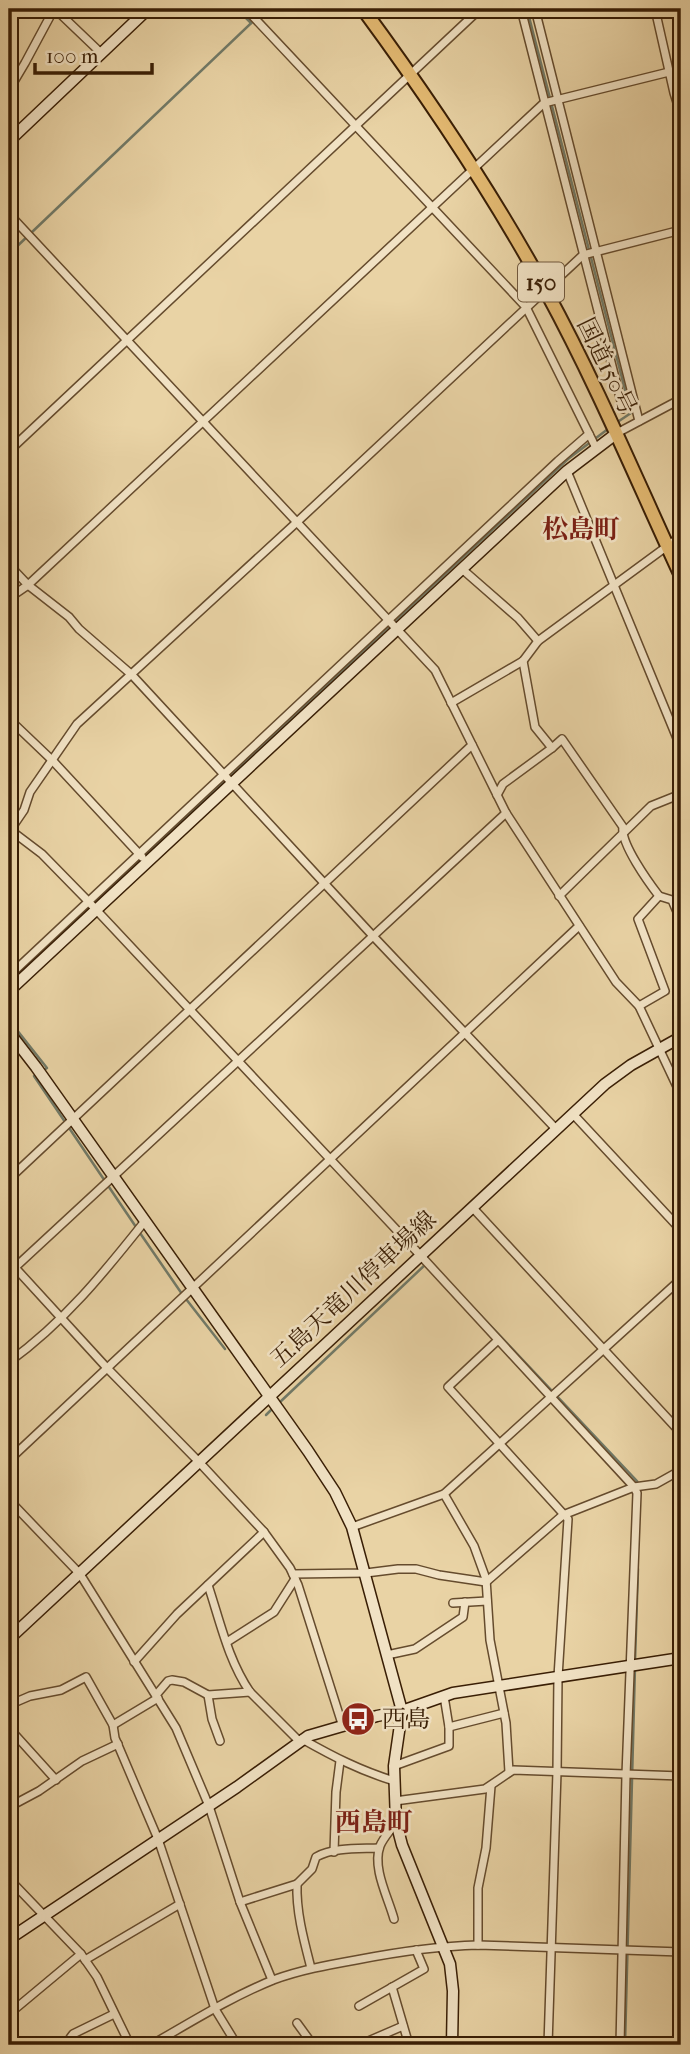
<svg xmlns="http://www.w3.org/2000/svg" width="690" height="2054" font-family="'IM FELL French Canon','Noto Serif JP',serif">
  <rect width="100%" height="100%" fill="#e9d3a5"/>
  <filter id="stains"><feTurbulence type="fractalNoise" baseFrequency=".00286" numOctaves="4"/><feColorMatrix values="0 0 0 0 .2 0 0 0 0 .09 0 0 0 0 .02 0 0 0 .5 -.17"/></filter>
  <radialGradient id="worn" r=".72"><stop offset=".6" stop-color="#630" stop-opacity="0"/><stop offset="1" stop-color="#630" stop-opacity=".3"/></radialGradient>
  <g fill="none" stroke-linecap="round" stroke-linejoin="round">
    <g stroke="#717a68" stroke-width="2.5">
      <polyline points="237,9 251,23"/>
      <polyline points="527,9 631,413 616,423"/>
      <polyline points="9,254 266,9"/>
      <polyline points="9,982 568,459 608,429"/>
      <polyline points="9,1020 47,1068 44,1070"/>
      <polyline points="34,1076 136,1227"/>
      <polyline points="140,1233 182,1294"/>
      <polyline points="186,1299 225,1349"/>
      <polyline points="470,1304 637,1481 639,1486"/>
      <polyline points="279,1403 427,1263"/>
      <polyline points="266,1415 274,1407"/>
      <polyline points="635,1661 638,1569"/>
      <polyline points="625,2045 635,1667"/>
    </g>
    <g stroke="#654b2d" stroke-width="10">
      <g id="street">
        <polyline points="55,9 101,53"/>
        <polyline points="246,9 526,307 596,448"/>
        <polyline points="521,9 623,409"/>
        <polyline points="535,9 639,421"/>
        <polyline points="655,9 674,93 681,115"/>
        <polyline points="9,90 25,63 54,9"/>
        <polyline points="9,214 435,670 506,813 616,982 639,1006 681,1095"/>
        <polyline points="617,433 681,399"/>
        <polyline points="9,451 480,9"/>
        <polyline points="567,471 681,748"/>
        <polyline points="9,565 28,585 69,617 79,629 132,675 373,936 556,1129"/>
        <polyline points="462,569 518,618 538,641"/>
        <polyline points="9,598 28,585 544,103 669,72"/>
        <path d="M523,661L535,727L552,748L562,739L623,827C620,843 649,883 659,896L638,919L665,991L639,1006"/>
        <polyline points="451,703 523,661 538,641 681,536"/>
        <polyline points="9,719 53,761 142,857"/>
        <polyline points="497,795 503,784 552,748"/>
        <polyline points="9,829 42,854 86,899 421,1256 634,1487 637,1493 626,1775 620,2045"/>
        <polyline points="9,832 24,810 30,792 77,724 297,522 583,255 681,230"/>
        <polyline points="559,896 651,806 681,794"/>
        <polyline points="659,896 672,900 681,921"/>
        <polyline points="9,976 558,461 589,434"/>
        <polyline points="573,1114 681,1230"/>
        <polyline points="9,1179 472,745"/>
        <polyline points="472,1207 681,1433"/>
        <polyline points="9,1261 107,1368 199,1462 264,1532 290,1568 298,1585 343,1727"/>
        <polyline points="9,1273 506,813"/>
        <polyline points="498,1340 448,1387 568,1519 558,1677 557,1772 548,2045"/>
        <path d="M9,1362C64,1322 103,1274 145,1221"/>
        <polyline points="9,1460 579,926"/>
        <polyline points="444,1494 474,1546 486,1579 490,1640 506,1723 509,1772"/>
        <polyline points="9,1500 80,1574 176,1728 209,1806 240,1902 272,1980"/>
        <polyline points="352,1527 444,1494 681,1279"/>
        <polyline points="293,1574 366,1573 398,1569 416,1569 439,1575 486,1582 563,1515 634,1487 656,1484 681,1470"/>
        <path d="M208,1585C220,1621 228,1660 250,1692L299,1741"/>
        <polyline points="453,1603 487,1601"/>
        <polyline points="227,1642 274,1612 295,1579"/>
        <polyline points="387,1655 415,1649 463,1617 465,1602"/>
        <polyline points="134,1662 177,1614 264,1532"/>
        <polyline points="156,1695 168,1681 172,1680 184,1682 208,1695 250,1692"/>
        <polyline points="208,1695 212,1719 220,1741"/>
        <polyline points="9,1705 30,1696 61,1690 86,1677 113,1725 115,1738 158,1839 215,2009 237,2045"/>
        <polyline points="113,1725 158,1698"/>
        <polyline points="449,1727 504,1713"/>
        <polyline points="9,1728 56,1780"/>
        <path d="M302,1739C334,1757 359,1770 394,1781"/>
        <polyline points="394,1766 449,1746 449,1727 444,1696"/>
        <polyline points="395,1801 485,1789 513,1770 681,1776"/>
        <polyline points="9,1807 39,1791 82,1761 118,1744"/>
        <polyline points="334,1852 336,1792 340,1761"/>
        <polyline points="9,1879 81,1954 97,1977 130,2045"/>
        <polyline points="240,1902 297,1884"/>
        <path d="M394,1919C388,1897 372,1868 380,1846C383,1838 391,1830 396,1822"/>
        <polyline points="478,1945 478,1888 486,1848 491,1786"/>
        <polyline points="85,1960 180,1904"/>
        <path d="M311,1968C304,1941 296,1912 297,1884L312,1869L316,1857C334,1847 360,1849 379,1848"/>
        <polyline points="392,1987 409,2045"/>
        <polyline points="359,2006 424,1969 416,1950"/>
        <polyline points="9,2014 81,1954"/>
        <polyline points="297,2023 313,2045"/>
        <polyline points="366,2042 403,2026"/>
        <polyline points="71,2045 70,2038 73,2034 114,2014"/>
        <path d="M151,2045C191,2022 231,1997 273,1980C300,1970 328,1965 356,1960C397,1952 436,1946 478,1945L681,1952"/>
      </g>
    </g>
    <g stroke="#391e05" stroke-width="13">
      <g id="secondary">
        <polyline points="9,141 148,9"/>
        <polyline points="9,991 567,471 617,433"/>
        <polyline points="9,1032 36,1067 308,1451 335,1492 352,1527 402,1711 394,1766 396,1822 402,1845 450,1964 453,1991 452,2045"/>
        <polyline points="9,1639 605,1084 631,1065 681,1037"/>
        <polyline points="9,1939 237,1787 308,1736 377,1716 402,1711 453,1693 681,1658"/>
      </g>
    </g>
    <g stroke="#391e05" stroke-width="16">
      <path id="highway" d="M363,9C430,100 493,194 547,293C597,385 637,481 681,576"/>
    </g>
    <use href="#street" stroke="#f1e2c4" stroke-width="7"/>
    <use href="#secondary" stroke="#f1e2c4" stroke-width="10"/>
    <use href="#highway" stroke="#e4ba72" stroke-width="12"/>
  </g>
  <defs>
    <g id="bus-disc" transform="scale(1.75)"><circle r="9.5" fill="#8f2418" stroke="#f1e2c4"/><path d="M-5-6H5V4H4V6H2V4H-2V6H-4V4H-5ZM-3.5-4V0h7V-4ZM-3.5 1.2v1.5H-2V1.2ZM2 1.2v1.5H3.5V1.2Z" fill="#fff"/></g>
  </defs>
  <g fill-rule="evenodd">
    <use href="#bus-disc" x="358" y="1719"/>
  </g>
  <g text-anchor="middle" stroke-width="5" stroke-linejoin="round" paint-order="stroke">
    <rect fill="#f1e2c4" stroke="#70593e" stroke-width="2" x="518" y="262.5" width="46" height="39" rx="5"/>
    <g font-size="23" font-weight="bold" fill="#391e05">
      <text x="541" y="290">150</text>
    </g>
    <g font-size="24" fill="#391e05" stroke="#f1e2c4">
      <text transform="translate(607 366) rotate(64)" y="8">国道150号</text>
      <text transform="translate(353 1289) rotate(-43)" y="8">五島天竜川停車場線</text>
    </g>
    <g font-size="24" fill="#391e05" stroke="#f1e2c4" text-anchor="start">
      <text x="382" y="1727">西島</text>
    </g>
    <g font-size="26" font-weight="bold" fill="#7a1f14" stroke="#f1e2c4">
      <text x="581" y="538">松島町</text>
      <text x="374" y="1831">西島町</text>
    </g>
  </g>
  <rect width="690" height="2054" fill="none" stroke="#e9d3a5" stroke-width="35"/>
  <rect x="10" y="10" width="669" height="2033" fill="none" stroke="#391e05" stroke-width="3.5"/>
  <rect x="18" y="18" width="655" height="2019" fill="none" stroke="#391e05" stroke-width="2"/>
  <path d="M35 63v10h117v-10" fill="none" stroke="#391e05" stroke-width="3.5"/>
  <text x="46" y="63" font-size="21" fill="#391e05" stroke="#f1e2c4" stroke-width="5" paint-order="stroke">100 m</text>
  <rect width="100%" height="100%" filter="url(#stains)"/>
  <rect width="100%" height="100%" fill="url(#worn)"/>
</svg>
